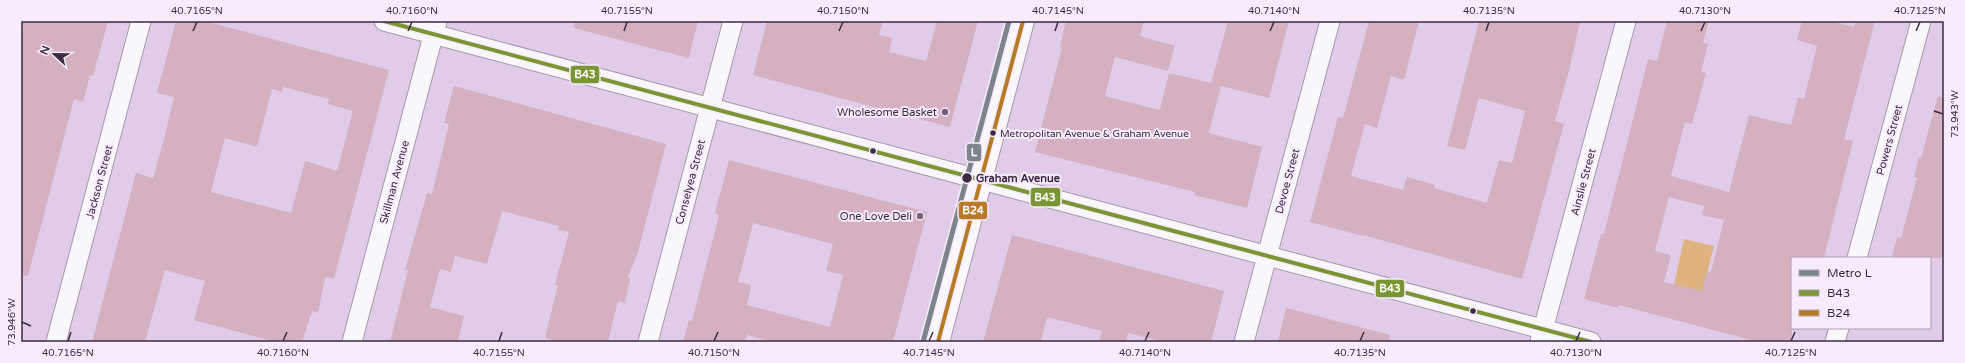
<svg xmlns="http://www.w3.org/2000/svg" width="1965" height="363" font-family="'Varela Round',sans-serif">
  <rect width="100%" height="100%" fill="#e0cce8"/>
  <polygon fill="#dfb380" points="1684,239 1714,246 1694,324 1667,317"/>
  <g fill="#d4b0c0" fill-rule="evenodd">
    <polygon points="23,21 108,21 93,76 90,75 83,102 74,99 28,276 21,275 21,32"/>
    <path d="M176,21H204L389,70L334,279L325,277L318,313L312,311L302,342H276L194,320L205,281L165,270L145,342H92L136,173L153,178L165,135L174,97L157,93ZM283,87L329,99L328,104L353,111L337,171L305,161L291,213L211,192L225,138L257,147L272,89L282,92Z"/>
    <polygon points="575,21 698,21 689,58 574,28"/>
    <polygon points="767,21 883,21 879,35 892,38 889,52 926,61 937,21 978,21 950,127 753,75"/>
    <polygon points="1066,21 1144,21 1140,36 1175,46 1168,71 1115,57 1105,96 1160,110 1169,73 1211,83 1228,21 1289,21 1269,98 1221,86 1209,133 1262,147 1247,208 1194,195 1195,192 1035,152 1062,47 1060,47"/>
    <polygon points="1369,21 1419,21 1404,80 1391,76 1377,128 1365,124 1351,176 1403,190 1407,177 1435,185 1434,188 1487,203 1499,160 1512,163 1525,111 1479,98 1465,150 1447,146 1479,21 1580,21 1570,67 1555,121 1564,124 1522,279 1363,235 1363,236 1310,222 1338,117 1343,118"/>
    <path d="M1667,21H1709L1703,43L1708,44L1701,72L1706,73L1692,124L1685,122L1671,176L1729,192L1749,115L1791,125L1798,97L1804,99L1817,46L1797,40L1802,21H1830L1854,27L1856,21H1875L1844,139L1853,141L1824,258H1792V342H1758L1619,305L1618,308L1584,299L1601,234H1604L1648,59L1657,61ZM1669,197L1704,206L1702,215L1724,220L1711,272L1707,271L1702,291L1664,282L1671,255L1655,251Z"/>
    <polygon points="454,86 666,144 638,252 628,277 630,279 625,303 618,301 608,342 559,342 545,338 558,285 555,285 569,232 558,230 559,226 502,211 487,264 455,256 451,272 440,269 430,307 464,316 458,342 390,342 408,270 405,270 427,193 432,194 449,124 444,123"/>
    <polygon points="1938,96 1944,97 1944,258 1892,258 1897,237 1901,238 1917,178 1914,177 1919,157 1921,158"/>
    <path d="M729,160L927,212L893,342H773L747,335L745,342H683L689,320L692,321L719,215L715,213ZM753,223L833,244L826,271L843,275L830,327L747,305L751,285L738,282Z"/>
    <polygon points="1012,235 1224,291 1211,342 1164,342 1128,333 1126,342 1099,342 1102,331 1047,317 1041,342 983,342"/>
    <polygon points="1286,308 1390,335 1389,342 1278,342"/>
  </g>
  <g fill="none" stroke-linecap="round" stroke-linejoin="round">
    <g stroke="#a697ac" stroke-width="21">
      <g id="street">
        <polyline points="384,21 1591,342"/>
        <polyline points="1857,258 1921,21"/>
        <polyline points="1540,341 1626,21"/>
        <polyline points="56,342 141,21"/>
        <polyline points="352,342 437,21"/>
        <polyline points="648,342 733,21"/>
        <polyline points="1244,342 1330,21"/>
        <polyline points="1835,342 1839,328"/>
      </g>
    </g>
    <g stroke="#a697ac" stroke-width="24">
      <polyline id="secondary" points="938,342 1023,21"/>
    </g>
    <use href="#street" stroke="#faf7fc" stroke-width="19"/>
    <use href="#secondary" stroke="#faf7fc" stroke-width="22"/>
    <g stroke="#f8ecfc" stroke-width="7">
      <polyline id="bus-1" points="384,21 1591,342"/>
    </g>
    <g stroke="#f8ecfc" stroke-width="7">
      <polyline id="bus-2" points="938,342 1023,21"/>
    </g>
    <use href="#bus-1" stroke="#799534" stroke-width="4"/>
    <use href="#bus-2" stroke="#b77b27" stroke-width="4"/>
    <g stroke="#f8ecfc" stroke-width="8">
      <polyline id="metro-1" points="923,342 1009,21"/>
    </g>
    <use href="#metro-1" stroke="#7c858c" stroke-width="5"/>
  </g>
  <path fill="none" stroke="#3a2b40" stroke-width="1.5" d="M193,31L197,22M408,31L412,22M624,31L627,22M839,31L843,22M1055,31L1058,22M1270,31L1274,22M1486,31L1489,22M1701,31L1705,22M1916,31L1920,22M1934,111L1943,114M22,322L31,326M68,341L71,332M283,341L287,332M499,341L502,332M714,341L718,332M929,341L933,332M1145,341L1149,332M1360,341L1364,332M1576,341L1580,332M1791,341L1795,332"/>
  <g fill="#74637b" stroke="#f8ecfc" stroke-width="1.5">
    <circle cx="945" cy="112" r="4"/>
    <circle cx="920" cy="216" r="4"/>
  </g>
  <g fill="#3a2b40" stroke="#f8ecfc" stroke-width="1.5">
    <circle cx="993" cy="133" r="3.5"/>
    <circle cx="873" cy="151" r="3.5"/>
    <circle cx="967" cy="178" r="5.5"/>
    <circle cx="1473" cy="311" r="3.5"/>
  </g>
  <g text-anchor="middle" stroke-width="4" stroke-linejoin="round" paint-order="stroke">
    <g font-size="10" fill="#3a2b40" stroke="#f8ecfc" text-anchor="start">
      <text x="1000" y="137">Metropolitan Avenue &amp; Graham Avenue</text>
    </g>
    <g font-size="11" fill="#3a2b40" stroke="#f8ecfc" text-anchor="end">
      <text x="937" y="116">Wholesome Basket</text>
      <text x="912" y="220">One Love Deli</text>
    </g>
    <g font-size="11" fill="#3a2b40" stroke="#f8ecfc">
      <text transform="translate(1889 140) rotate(-75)" y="4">Powers Street</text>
      <text transform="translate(1287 181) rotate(-75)" y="4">Devoe Street</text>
      <text transform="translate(99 182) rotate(-75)" y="4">Jackson Street</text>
      <text transform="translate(394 182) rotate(-75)" y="4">Skillman Avenue</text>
      <text transform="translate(690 182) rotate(-75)" y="4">Conselyea Street</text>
      <text transform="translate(1583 182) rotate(-75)" y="4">Ainslie Street</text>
    </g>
    <g font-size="11" font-weight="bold" fill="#3a2b40" stroke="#f8ecfc" text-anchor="start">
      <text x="976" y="182">Graham Avenue</text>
    </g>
  </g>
  <g stroke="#f8ecfc" stroke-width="1.5">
    <rect x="570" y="65" width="30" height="19" rx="4" fill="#799534"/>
    <rect x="966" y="143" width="16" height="19" rx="4" fill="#7c858c"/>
    <rect x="1030" y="187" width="31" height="20" rx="4" fill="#799534"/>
    <rect x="958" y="201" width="30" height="19" rx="4" fill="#b77b27"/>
    <rect x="1375" y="279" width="30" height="19" rx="4" fill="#799534"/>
  </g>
  <g font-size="11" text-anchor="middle" font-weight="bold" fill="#fff">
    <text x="585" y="78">B43</text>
    <text x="974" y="156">L</text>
    <text x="1045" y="201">B43</text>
    <text x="973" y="214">B24</text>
    <text x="1390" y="292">B43</text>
  </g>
  <rect width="1965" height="363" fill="none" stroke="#f8ecfc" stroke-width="44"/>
  <rect x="1791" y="257" width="140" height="72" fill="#f8ecfc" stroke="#ac9fb1"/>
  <rect x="1799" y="270" width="20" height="6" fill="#7c858c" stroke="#ac9fb1"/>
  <text x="1827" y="277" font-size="12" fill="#3a2b40">Metro L</text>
  <rect x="1799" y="290" width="20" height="6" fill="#799534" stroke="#ac9fb1"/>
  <text x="1827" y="297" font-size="12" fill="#3a2b40">B43</text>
  <rect x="1799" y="310" width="20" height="6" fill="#b77b27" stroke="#ac9fb1"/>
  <text x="1827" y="317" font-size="12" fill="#3a2b40">B24</text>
  <g transform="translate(54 54) rotate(292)" stroke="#f8ecfc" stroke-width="3" paint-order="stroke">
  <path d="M0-3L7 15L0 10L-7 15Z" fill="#3a2b40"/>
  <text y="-6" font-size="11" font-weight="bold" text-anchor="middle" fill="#3a2b40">N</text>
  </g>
  <rect x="22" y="22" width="1921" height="319" fill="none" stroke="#3a2b40" stroke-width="1.5"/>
  <g font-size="10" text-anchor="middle" fill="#3a2b40">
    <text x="197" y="14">40.7165°N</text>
    <text x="412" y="14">40.7160°N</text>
    <text x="627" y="14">40.7155°N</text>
    <text x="843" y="14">40.7150°N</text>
    <text x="1058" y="14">40.7145°N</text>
    <text x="1274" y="14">40.7140°N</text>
    <text x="1489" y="14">40.7135°N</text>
    <text x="1705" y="14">40.7130°N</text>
    <text x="1920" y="14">40.7125°N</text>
    <text transform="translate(1954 114) rotate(-90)" y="4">73.943°W</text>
    <text transform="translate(11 322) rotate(-90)" y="4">73.946°W</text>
    <text x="68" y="356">40.7165°N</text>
    <text x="283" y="356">40.7160°N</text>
    <text x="499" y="356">40.7155°N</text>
    <text x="714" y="356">40.7150°N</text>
    <text x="929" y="356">40.7145°N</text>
    <text x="1145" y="356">40.7140°N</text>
    <text x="1360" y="356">40.7135°N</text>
    <text x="1576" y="356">40.7130°N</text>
    <text x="1791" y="356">40.7125°N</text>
  </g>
</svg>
